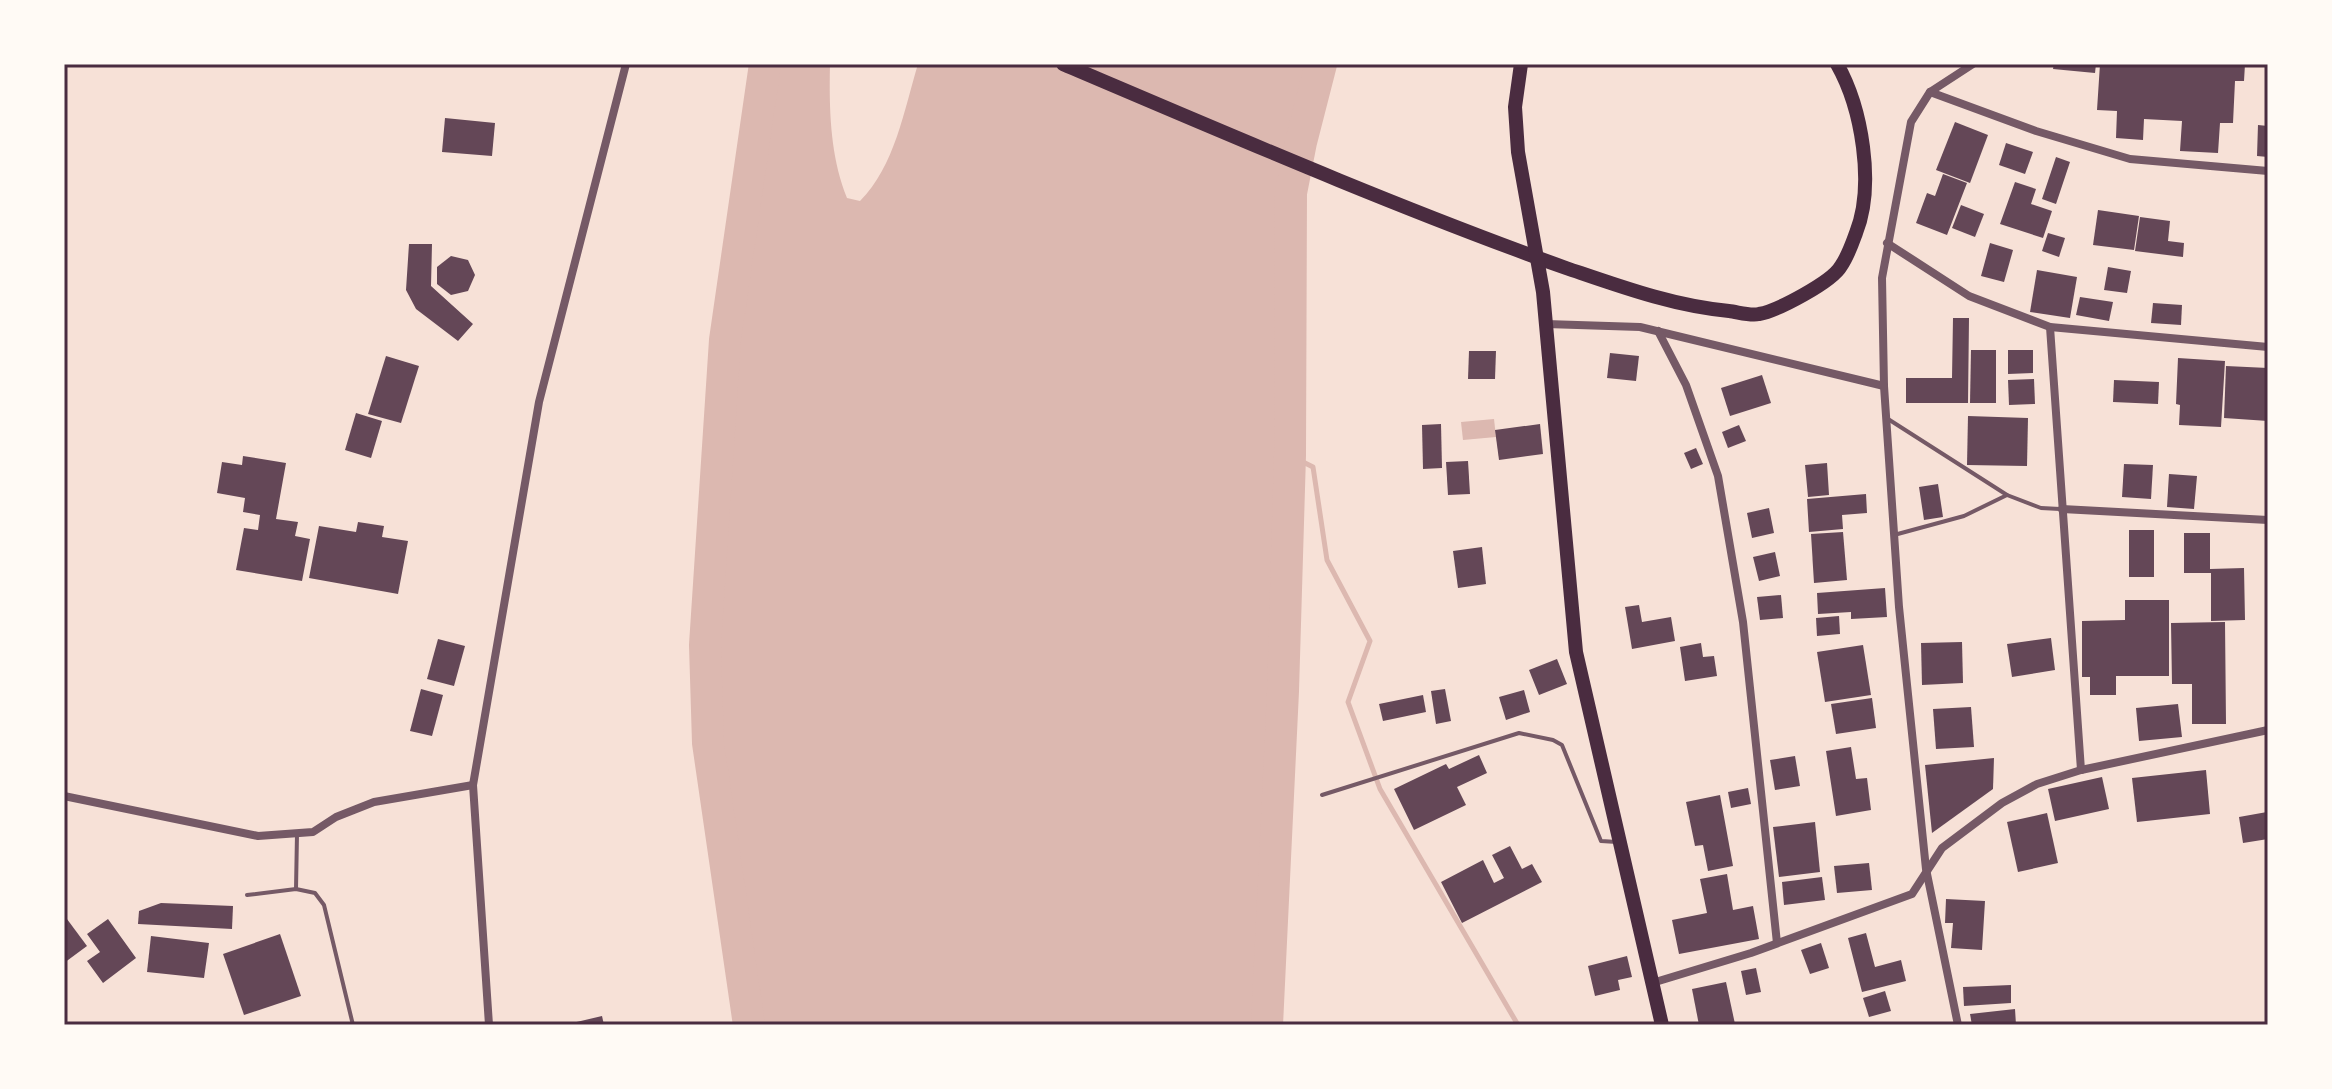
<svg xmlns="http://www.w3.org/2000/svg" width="2332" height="1089" font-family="'PT Serif',serif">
  <rect width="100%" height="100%" fill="#f7e1d7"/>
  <g fill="#dcb8b0">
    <path d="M765,64H830C829,109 830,156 847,198L860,201C895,166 904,110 918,64H1321L1301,142L1291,193L1290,455L1283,691L1267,1025H749L708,743L705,645L725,340Z"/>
    <polygon points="1494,419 1496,437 1463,440 1461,422"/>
  </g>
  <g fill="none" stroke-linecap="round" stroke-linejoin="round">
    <polyline stroke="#dcb8b0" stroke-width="5" points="1287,454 1313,467 1327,560 1370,641 1348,702 1380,789 1518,1025"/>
    <g stroke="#dcb8b0" stroke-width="32">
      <polyline points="749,1025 708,743 705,645 725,340 765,64"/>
      <polyline points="1267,1025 1283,691 1290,455 1291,193 1301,142 1321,64"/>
    </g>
  </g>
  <g fill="#644757">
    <polygon points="2054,64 2096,64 2095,73 2053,69"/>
    <polygon points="2100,64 2245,64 2244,81 2235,81 2233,123 2220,123 2218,153 2180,151 2182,121 2144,119 2143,140 2116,138 2117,111 2097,110"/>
    <polygon points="445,118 495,123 492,156 442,152"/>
    <polygon points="1955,122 1988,135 1970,183 1936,170"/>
    <polygon points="2258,125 2268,126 2268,157 2257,156"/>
    <polygon points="2006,143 2033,152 2025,174 1999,165"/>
    <polygon points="2056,157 2070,162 2056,204 2042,199"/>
    <polygon points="1943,174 1967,183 1947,235 1916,223 1927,193 1935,196"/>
    <polygon points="2015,182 2036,189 2031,204 2052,211 2043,238 2000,224"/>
    <polygon points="1961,205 1984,214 1975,237 1952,228"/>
    <polygon points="2098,210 2139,216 2134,250 2093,245"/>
    <polygon points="2140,217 2170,221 2168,241 2184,243 2183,257 2135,251"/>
    <polygon points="2048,233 2065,238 2059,257 2042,251"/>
    <polygon points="1990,243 2013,250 2004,282 1981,276"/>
    <polygon points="409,244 432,244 431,286 473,324 458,341 416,309 406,290"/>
    <polygon points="451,256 468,260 475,275 468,291 451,295 437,284 437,267"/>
    <polygon points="2108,267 2131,271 2127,293 2104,290"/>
    <polygon points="2037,270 2077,277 2070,318 2030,312"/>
    <polygon points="2080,297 2113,302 2109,321 2076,315"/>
    <polygon points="2153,303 2182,305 2181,325 2151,323"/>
    <polygon points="1953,318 1969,318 1968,403 1906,403 1906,378 1952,378"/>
    <polygon points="1971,350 1996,350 1996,403 1970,403"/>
    <polygon points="2008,350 2033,350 2033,373 2008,374"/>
    <polygon points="1469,351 1496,351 1495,379 1468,379"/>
    <polygon points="1610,353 1639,356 1636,381 1607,378"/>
    <polygon points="386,356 419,366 401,423 368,414"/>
    <polygon points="2178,358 2225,361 2221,427 2179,425 2180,405 2176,404"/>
    <polygon points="2226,366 2268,368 2268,421 2224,418"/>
    <polygon points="1762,375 1771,403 1730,416 1721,388"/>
    <polygon points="2034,379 2035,404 2009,405 2008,380"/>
    <polygon points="2114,380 2159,382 2158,404 2113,402"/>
    <polygon points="356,413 382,421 371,458 345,450"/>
    <polygon points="1968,416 2028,418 2027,466 1967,465"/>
    <polygon points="1441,424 1442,468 1423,469 1422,425"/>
    <polygon points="1540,424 1543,454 1499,460 1495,430"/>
    <polygon points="1739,425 1746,441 1728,448 1722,432"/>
    <polygon points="1696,448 1703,464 1691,469 1684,453"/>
    <polygon points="243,456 286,463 276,519 298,522 295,536 310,539 302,581 236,570 244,528 258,530 260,515 243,512 245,498 217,493 222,462 242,465"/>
    <polygon points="1468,461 1470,494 1448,495 1446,462"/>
    <polygon points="1827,463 1829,495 1808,497 1805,465"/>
    <polygon points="2124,464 2153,465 2151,499 2122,497"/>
    <polygon points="2169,474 2197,476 2194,509 2167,507"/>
    <polygon points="1938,484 1943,517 1924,520 1919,487"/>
    <polygon points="1866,494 1867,513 1842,515 1843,529 1809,532 1807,499"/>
    <polygon points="1769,508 1774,533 1752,538 1747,513"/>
    <polygon points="358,522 384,526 382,537 408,541 398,594 309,578 319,526 356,532"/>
    <rect x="2129" y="530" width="25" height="47"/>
    <polygon points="1843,532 1847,580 1814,583 1811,534"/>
    <polygon points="2184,533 2210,533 2210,569 2244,568 2245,620 2211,621 2211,573 2184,573"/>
    <polygon points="1482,547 1486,584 1458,588 1453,551"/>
    <polygon points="1775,552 1780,576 1759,581 1753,557"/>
    <polygon points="1885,588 1887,617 1851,619 1851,612 1818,614 1817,593"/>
    <polygon points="1781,595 1783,618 1760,620 1757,597"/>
    <polygon points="2125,600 2169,600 2169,676 2116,676 2116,695 2090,695 2090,677 2082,677 2082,621 2125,620"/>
    <polygon points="1639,605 1642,622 1671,617 1675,641 1632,649 1625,607"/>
    <polygon points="1839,616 1840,634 1817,636 1816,618"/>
    <polygon points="2225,622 2226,724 2192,724 2192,684 2172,684 2171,623"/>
    <polygon points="2051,638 2055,670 2012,677 2007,644"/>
    <polygon points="438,639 465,646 454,686 427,679"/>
    <polygon points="1962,642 1963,683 1922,685 1921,643"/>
    <polygon points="1701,643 1703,657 1714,656 1717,676 1685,681 1680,647"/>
    <polygon points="1863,645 1871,695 1825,702 1817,652"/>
    <polygon points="1557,659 1567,684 1539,695 1529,670"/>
    <polygon points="421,689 443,695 432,736 410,731"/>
    <polygon points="1445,689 1451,721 1436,724 1431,691"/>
    <polygon points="1524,690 1530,712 1506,720 1499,697"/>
    <polygon points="1423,695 1426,712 1383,721 1379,704"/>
    <polygon points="1872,698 1876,728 1836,734 1831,704"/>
    <polygon points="2178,704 2182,737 2139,741 2136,708"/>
    <polygon points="1971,707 1974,747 1936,749 1933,709"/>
    <polygon points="1851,747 1856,779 1867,778 1871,810 1836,816 1826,751"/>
    <polygon points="1479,755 1487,773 1457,787 1466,805 1414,830 1394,789 1446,764 1449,769"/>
    <polygon points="1795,756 1800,786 1775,790 1770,760"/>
    <polygon points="1994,758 1993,789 1932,833 1925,765"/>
    <polygon points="2206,770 2210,814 2137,822 2132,778"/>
    <polygon points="2102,777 2109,809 2055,821 2048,789"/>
    <polygon points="1748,788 1751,804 1731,808 1728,792"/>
    <polygon points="1720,795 1733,866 1708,871 1703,845 1695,846 1686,802"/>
    <polygon points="2267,812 2268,839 2243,843 2239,817"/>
    <polygon points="2047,813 2058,863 2018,872 2007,822"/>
    <polygon points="1815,822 1820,872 1779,877 1773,827"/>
    <polygon points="1510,846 1522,869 1532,864 1542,882 1462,923 1441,882 1483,860 1494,883 1504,878 1492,855"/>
    <polygon points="1869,863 1872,890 1837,893 1834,866"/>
    <polygon points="1727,874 1733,910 1753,906 1759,939 1679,954 1672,920 1707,913 1700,879"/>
    <polygon points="1822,877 1825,900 1784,905 1782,882"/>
    <polygon points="1946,899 1985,901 1982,950 1951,948 1953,923 1945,923"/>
    <polygon points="161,903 233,906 232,929 138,924 139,911"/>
    <polygon points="64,915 87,946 64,963"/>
    <polygon points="108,919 136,958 103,983 87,961 100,952 87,934"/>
    <polygon points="1866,933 1875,967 1901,960 1906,981 1862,992 1848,938"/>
    <polygon points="280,934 301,996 244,1015 223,954"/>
    <polygon points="151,936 209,943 204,978 147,972"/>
    <polygon points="1821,943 1829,968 1810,974 1801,950"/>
    <polygon points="1627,956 1632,977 1618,980 1620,990 1595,996 1588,966"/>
    <polygon points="1756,968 1761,992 1746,995 1741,971"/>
    <polygon points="1726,982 1735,1024 1699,1025 1692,989"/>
    <polygon points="2011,985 2011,1003 1964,1006 1963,987"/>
    <polygon points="1885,991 1891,1011 1869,1017 1863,998"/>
    <polygon points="2015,1009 2016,1025 1972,1025 1970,1014"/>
    <polygon points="602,1016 604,1025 569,1025 568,1024"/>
  </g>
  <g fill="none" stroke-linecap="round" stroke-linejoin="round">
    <g stroke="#755966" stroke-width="4">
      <polyline points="1888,419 2007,495 2041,508 2060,509"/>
      <polyline points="1894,535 1964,516 2007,495"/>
      <polyline points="1322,795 1519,733 1553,740 1562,745 1601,841 1617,842"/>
      <polyline points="296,889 297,834"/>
      <polyline points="247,895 296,889 315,893 324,905 353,1025"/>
    </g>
    <g stroke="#755966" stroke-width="8">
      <polyline points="1930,92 2036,131 2130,159 2268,171"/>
      <polyline points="1887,243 1969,296 2050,327 2268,347"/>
      <polyline points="1546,324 1640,327 1884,386"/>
      <polyline points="2050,327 2081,770"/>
      <polyline points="1658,331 1686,385 1718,476 1743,622 1777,943"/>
      <polyline points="2062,509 2268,520"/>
      <polyline points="64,796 258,836 313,832 336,817 374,802 473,785"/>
      <polyline points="1652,983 1751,953 1912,894 1942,848 2002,803 2037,784 2081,770 2268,730"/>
      <polyline points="489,1025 473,785 539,402 626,64"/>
      <polyline points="1958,1025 1926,869 1899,607 1884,386 1882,278 1911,122 1930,92 1973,64"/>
    </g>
    <g stroke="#4a2c40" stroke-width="14">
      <path d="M1063,64C1230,135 1396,207 1566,268C1619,286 1673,306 1729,311C1738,312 1750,316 1759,314C1777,311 1832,282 1841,266C1848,256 1852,244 1856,233C1875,185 1862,108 1837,64"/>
      <polyline points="1521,64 1515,107 1518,152 1543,292 1576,652 1662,1025"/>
    </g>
  </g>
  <rect width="2332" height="1089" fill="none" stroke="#fffaf5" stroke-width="132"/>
  <rect x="66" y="66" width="2200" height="957" fill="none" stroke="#4a2c40" stroke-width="3"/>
</svg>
